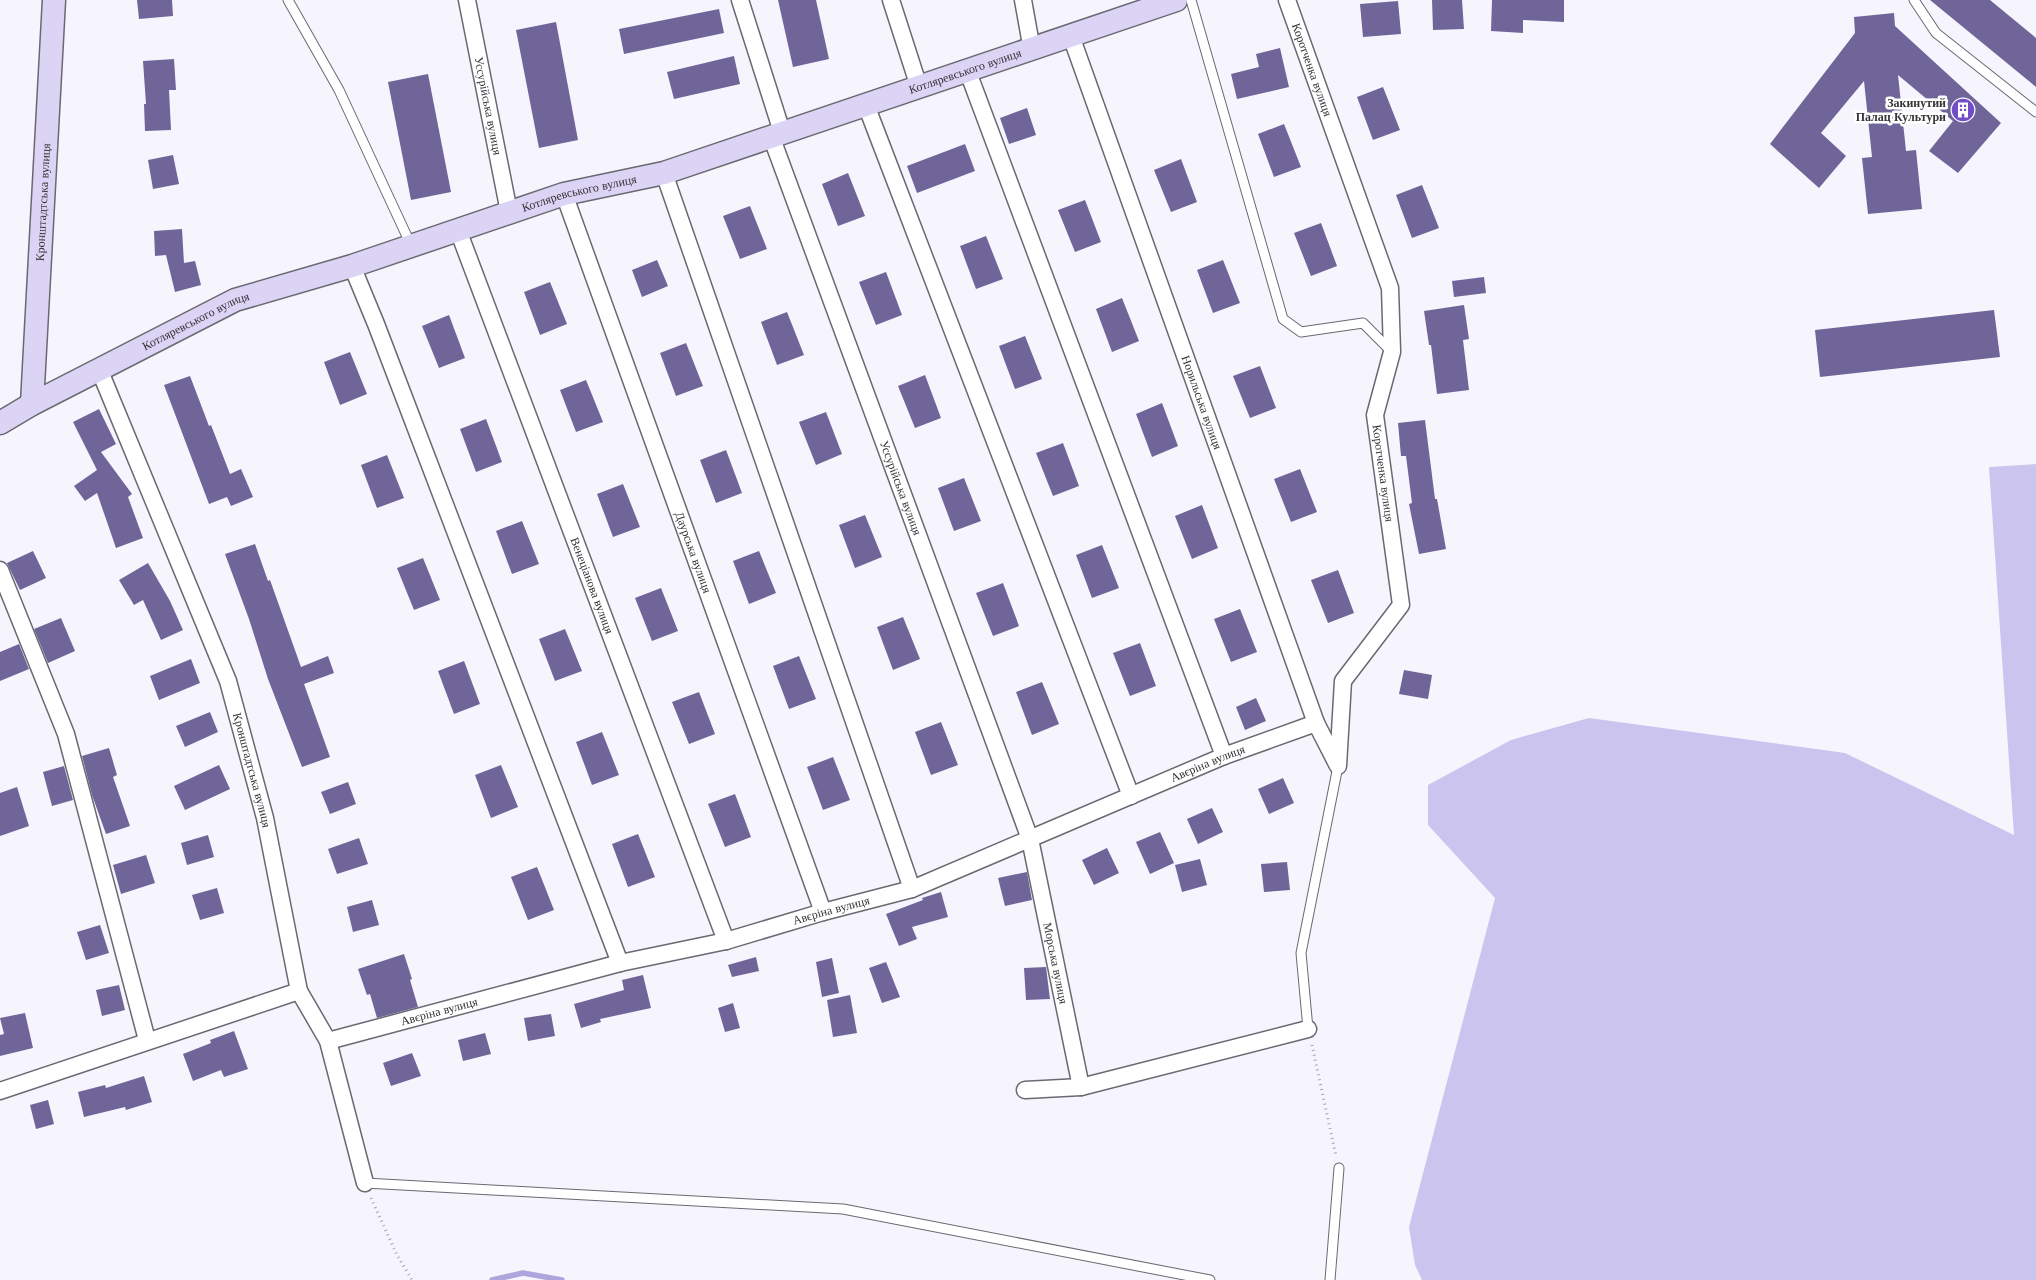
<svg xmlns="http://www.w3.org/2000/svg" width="2036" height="1280" font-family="'Libre Baskerville',serif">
  <rect width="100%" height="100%" fill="#f6f5fe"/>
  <polygon fill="#cbc4ee" points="2036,464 2036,1280 1422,1280 1415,1265 1409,1227 1495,898 1428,825 1428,785 1511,740 1589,718 1845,753 2014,835 1989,467"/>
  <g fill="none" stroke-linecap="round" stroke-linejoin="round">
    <polyline stroke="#afa5dd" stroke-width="5.5" points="492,1280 523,1273 562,1280"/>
  </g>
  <g fill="#6f6599">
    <polygon points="137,0 172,0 173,16 139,19"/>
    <polygon points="778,0 816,0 829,59 793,67"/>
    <polygon points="1432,0 1462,0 1464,29 1433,30"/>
    <polygon points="1492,0 1564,0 1564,22 1523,20 1523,33 1491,31"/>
    <polygon points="1930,0 1990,0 2036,38 2036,87"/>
    <polygon points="1398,1 1401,34 1363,37 1360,4"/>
    <polygon points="719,9 724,33 624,54 619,29"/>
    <polygon points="1894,13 1895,26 2001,123 1958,173 1929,151 1953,121 1898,75 1906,151 1916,150 1922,209 1868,214 1862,158 1872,157 1864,81 1821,133 1846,156 1819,188 1770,144 1855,33 1854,17"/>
    <polygon points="556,22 578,140 539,148 516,30"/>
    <polygon points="1280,48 1289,87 1237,99 1231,74 1259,67 1256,54"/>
    <polygon points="734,56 740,84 674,99 667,72"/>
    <polygon points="174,59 176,90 169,90 171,130 145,131 144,104 146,104 143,61"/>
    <polygon points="428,74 451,192 411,200 388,82"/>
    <polygon points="1383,87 1400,130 1373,140 1357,97"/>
    <polygon points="1027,108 1036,135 1009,144 1000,118"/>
    <polygon points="1284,124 1301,167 1274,177 1258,134"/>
    <polygon points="965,144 975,171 917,193 907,166"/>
    <polygon points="173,155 179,184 153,189 148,160"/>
    <polygon points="1181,159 1197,202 1171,212 1154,170"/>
    <polygon points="848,173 865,216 838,226 822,184"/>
    <polygon points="1422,185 1439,228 1412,238 1396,195"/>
    <polygon points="1085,200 1101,242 1075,252 1058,210"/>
    <polygon points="750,206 767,249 740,259 723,216"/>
    <polygon points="1321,223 1337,266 1311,276 1294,233"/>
    <polygon points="182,229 184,263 195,261 201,285 175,292 166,255 155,256 154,231"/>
    <polygon points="986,236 1003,279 976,289 960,246"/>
    <polygon points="657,260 668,286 642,297 632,270"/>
    <polygon points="1223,260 1240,303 1213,313 1197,270"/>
    <polygon points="886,272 902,315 876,325 859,282"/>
    <polygon points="1484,277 1486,293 1454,297 1452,281"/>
    <polygon points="550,282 567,324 540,335 524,292"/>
    <polygon points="1122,298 1139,341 1112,352 1096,309"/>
    <polygon points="1464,305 1469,339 1463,340 1469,390 1437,394 1431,345 1429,345 1424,311"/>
    <polygon points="1994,310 2000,357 1820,377 1815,330"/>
    <polygon points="787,312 804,355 777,365 761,322"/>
    <polygon points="449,315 465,358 439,368 422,326"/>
    <polygon points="1025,336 1042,379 1015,389 999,346"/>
    <polygon points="686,343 703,386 676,396 660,353"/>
    <polygon points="350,352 367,394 340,405 324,362"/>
    <polygon points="1260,366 1276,408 1250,418 1233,376"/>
    <polygon points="925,375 941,418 915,428 898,386"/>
    <polygon points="190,376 209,426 211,425 230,474 241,469 253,497 231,506 227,497 209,504 164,385"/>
    <polygon points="586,380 603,422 576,432 560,390"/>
    <polygon points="1162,403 1178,446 1152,457 1136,414"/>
    <polygon points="99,409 116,444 101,452 132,494 128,497 143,538 116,548 97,493 85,501 74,486 97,470 73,422"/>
    <polygon points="826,412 842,454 816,465 799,422"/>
    <polygon points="486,419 502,462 476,472 460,429"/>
    <polygon points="1425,420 1435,499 1437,499 1446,549 1419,554 1409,504 1412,503 1406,456 1401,456 1398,423"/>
    <polygon points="1063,443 1079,486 1053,496 1036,453"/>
    <polygon points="726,450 742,493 716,503 700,460"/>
    <polygon points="387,455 404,498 377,508 361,465"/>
    <polygon points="1300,469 1317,512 1291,522 1274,479"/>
    <polygon points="964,478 981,521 954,531 938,488"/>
    <polygon points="623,484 640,527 613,537 597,494"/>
    <polygon points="1202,505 1218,548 1192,559 1175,516"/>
    <polygon points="865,515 882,557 855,568 839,525"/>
    <polygon points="522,521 539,564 512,574 496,531"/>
    <polygon points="255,544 268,581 270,580 301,667 328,656 334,673 304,684 330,757 302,767 268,679 249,619 225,554"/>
    <polygon points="1102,545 1119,588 1092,598 1076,555"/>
    <polygon points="33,551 46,578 20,590 7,563"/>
    <polygon points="759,551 776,593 749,604 733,561"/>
    <polygon points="423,558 440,600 414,610 397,568"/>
    <polygon points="148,563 170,601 183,630 161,640 143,600 134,605 119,580"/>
    <polygon points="1338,570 1354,613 1328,623 1311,580"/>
    <polygon points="1003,583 1019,626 993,636 976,593"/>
    <polygon points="661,588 678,631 652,641 635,598"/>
    <polygon points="1240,609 1257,652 1231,662 1214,619"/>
    <polygon points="903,617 920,659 893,670 877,627"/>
    <polygon points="61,618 75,651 48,663 34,629"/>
    <polygon points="565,629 582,671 555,681 539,639"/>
    <polygon points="1140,643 1156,686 1130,696 1113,653"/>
    <polygon points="19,644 29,669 0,681 0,652"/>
    <polygon points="799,656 816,699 789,709 773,666"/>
    <polygon points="191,659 200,683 159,700 150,676"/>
    <polygon points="464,661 480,704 454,714 438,671"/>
    <polygon points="1404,670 1432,675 1428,699 1399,694"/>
    <polygon points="1042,682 1059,724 1032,735 1016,692"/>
    <polygon points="699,692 715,734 689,744 672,702"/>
    <polygon points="1256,698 1266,721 1245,730 1236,707"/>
    <polygon points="210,712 218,732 185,747 176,726"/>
    <polygon points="941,722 958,765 931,775 915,732"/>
    <polygon points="602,732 619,775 592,785 576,742"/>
    <polygon points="109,748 117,775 113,777 130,826 106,834 92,795 82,756"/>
    <polygon points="833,757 850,800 823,810 807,767"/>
    <polygon points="219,765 230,789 185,810 174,786"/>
    <polygon points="501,765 518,807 491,818 475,775"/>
    <polygon points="64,766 73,800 52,806 43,772"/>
    <polygon points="1283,778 1294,803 1269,814 1258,789"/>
    <polygon points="348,782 356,804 330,814 321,792"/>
    <polygon points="17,787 29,826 0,836 0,793"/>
    <polygon points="735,794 751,837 725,847 708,804"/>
    <polygon points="1212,808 1223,832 1198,844 1187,819"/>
    <polygon points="1160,832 1174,863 1150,874 1136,842"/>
    <polygon points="638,834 655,877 628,887 612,844"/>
    <polygon points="208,835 214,857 187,865 181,843"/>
    <polygon points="359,838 368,864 337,874 328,849"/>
    <polygon points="1107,848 1119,873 1094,885 1082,860"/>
    <polygon points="146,855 155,883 121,894 113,865"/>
    <polygon points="1200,859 1207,885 1182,892 1175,865"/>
    <polygon points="1287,862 1290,890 1264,892 1261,864"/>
    <polygon points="537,867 554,910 528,920 511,877"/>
    <polygon points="1027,872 1032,900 1005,906 998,878"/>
    <polygon points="217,888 224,913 200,920 192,895"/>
    <polygon points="941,892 948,917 912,927 917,939 899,946 886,914 923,900 922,898"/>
    <polygon points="372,900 379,925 353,932 347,907"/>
    <polygon points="100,925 109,953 86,960 77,932"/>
    <polygon points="404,954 412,979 410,980 418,1007 377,1018 370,994 367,995 358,969"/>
    <polygon points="756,957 759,971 732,977 728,965"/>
    <polygon points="832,958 839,993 822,997 816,962"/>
    <polygon points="886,962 900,997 882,1003 869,968"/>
    <polygon points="1046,967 1050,999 1026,1000 1024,968"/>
    <polygon points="643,975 651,1008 600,1019 601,1022 581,1028 574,1004 624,990 622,980"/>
    <polygon points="119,985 125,1010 102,1016 96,990"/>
    <polygon points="850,995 857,1033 833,1037 827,1000"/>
    <polygon points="733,1003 740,1028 725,1032 718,1008"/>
    <polygon points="25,1013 33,1048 0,1056 0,1035 4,1034 0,1018"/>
    <polygon points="551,1014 555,1036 528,1041 524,1018"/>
    <polygon points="234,1031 248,1069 224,1077 221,1070 193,1081 183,1054 211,1043 210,1040"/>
    <polygon points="485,1033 491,1054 463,1061 458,1040"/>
    <polygon points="412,1053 421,1076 391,1086 383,1063"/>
    <polygon points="144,1076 152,1102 126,1110 125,1107 84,1117 78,1092 105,1085 106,1088"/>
    <polygon points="48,1100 54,1124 36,1129 30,1105"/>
  </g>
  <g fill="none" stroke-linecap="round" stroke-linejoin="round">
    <g stroke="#6a6971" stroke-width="11">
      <g id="lane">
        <polyline points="288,0 339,90 411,245"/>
        <polyline points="1191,0 1283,319 1301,332 1363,323 1392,352"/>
        <polyline points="1914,0 1936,33 2036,112"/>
        <polyline points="1308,1029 1301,953 1338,766"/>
        <polyline points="365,1183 843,1209 1210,1280"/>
        <polyline points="1330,1280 1339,1168"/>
      </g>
    </g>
    <g stroke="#6a6971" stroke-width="19">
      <g id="street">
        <path id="s1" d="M467,0L509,212"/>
        <polyline points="740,0 782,132"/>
        <polyline points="891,0 919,87"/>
        <polyline points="1023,0 1032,50"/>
        <path id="s2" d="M1287,0L1390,288L1392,352L1375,415L1401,605L1343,681L1338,766"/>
        <path id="s3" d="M1071,36L1316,723L1337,764"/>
        <polyline points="968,72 1224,756"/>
        <polyline points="866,105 1131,796"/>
        <path id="s4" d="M771,136L1030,839L1081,1087"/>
        <polyline points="664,173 912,889"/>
        <path id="s5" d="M564,194L823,912"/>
        <path id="s6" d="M458,230L726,941"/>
        <polyline points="352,266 376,324 620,963"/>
        <path id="s7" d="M99,369L228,681L265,818L299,991L328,1041L365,1183"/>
        <polyline points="0,570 66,734 147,1040"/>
        <path id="s8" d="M328,1041L620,963L726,941L823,912L912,889L1224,756L1316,723"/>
        <polyline points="1025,1090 1081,1087 1308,1029"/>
        <polyline points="0,1091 299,991"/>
      </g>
    </g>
    <g stroke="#6a6971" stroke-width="25">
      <g id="secondary">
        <path id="s9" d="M32,404L54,0"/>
        <path id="s10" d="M0,423L32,404L235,300L352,266L564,194L664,173L1176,0"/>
      </g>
    </g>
    <g stroke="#a6a5ac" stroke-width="3" stroke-dasharray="1 4" stroke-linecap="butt">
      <polyline points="1312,1045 1336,1156"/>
      <polyline points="371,1198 397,1255 412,1280"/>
    </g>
    <use href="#lane" stroke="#fff" stroke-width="9"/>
    <use href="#street" stroke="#fff" stroke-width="16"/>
    <use href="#secondary" stroke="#dcd4f5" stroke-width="22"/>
  </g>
  <defs>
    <g id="building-disc" transform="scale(1.25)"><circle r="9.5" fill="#714dc7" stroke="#fff"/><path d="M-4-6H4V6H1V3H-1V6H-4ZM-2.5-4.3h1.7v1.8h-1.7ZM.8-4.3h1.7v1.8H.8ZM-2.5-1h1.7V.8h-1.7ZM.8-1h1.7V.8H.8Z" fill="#fff"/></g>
  </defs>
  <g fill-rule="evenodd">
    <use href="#building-disc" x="1963" y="110"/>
  </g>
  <g text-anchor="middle" stroke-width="5" stroke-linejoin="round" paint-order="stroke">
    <g font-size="12" fill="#343337" stroke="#fff">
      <text dy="4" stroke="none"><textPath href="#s2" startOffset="74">Коротченка вулиця</textPath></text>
      <text dy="4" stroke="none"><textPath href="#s10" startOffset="1031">Котляревського вулиця</textPath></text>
      <text dy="4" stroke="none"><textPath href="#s1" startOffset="108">Уссурійська вулиця</textPath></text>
      <text dy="4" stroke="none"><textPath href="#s10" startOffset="626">Котляревського вулиця</textPath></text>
      <text dy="4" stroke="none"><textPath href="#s9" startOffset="202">Кронштадтська вулиця</textPath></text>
      <text dy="4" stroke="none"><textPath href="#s10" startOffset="221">Котляревського вулиця</textPath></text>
      <text dy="4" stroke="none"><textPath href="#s3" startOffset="389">Норильська вулиця</textPath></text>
      <text dy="4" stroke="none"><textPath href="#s2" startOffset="494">Коротченка вулиця</textPath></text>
      <text dy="4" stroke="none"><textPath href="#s4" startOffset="375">Уссурійська вулиця</textPath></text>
      <text dy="4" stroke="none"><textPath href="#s5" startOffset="381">Даурська вулиця</textPath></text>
      <text dy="4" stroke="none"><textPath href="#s6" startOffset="380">Венеціанова вулиця</textPath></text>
      <text dy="4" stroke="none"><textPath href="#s8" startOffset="925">Авєріна вулиця</textPath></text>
      <text dy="4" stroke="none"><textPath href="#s7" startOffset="430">Кронштадтська вулиця</textPath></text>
      <text dy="4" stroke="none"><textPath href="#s8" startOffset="520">Авєріна вулиця</textPath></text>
      <text dy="4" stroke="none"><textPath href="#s4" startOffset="876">Морська вулиця</textPath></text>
      <text dy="4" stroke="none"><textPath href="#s8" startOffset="115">Авєріна вулиця</textPath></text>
    </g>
    <g font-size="12" font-weight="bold" fill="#343337" stroke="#fff" text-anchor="end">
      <text x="1946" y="107">Закинутий<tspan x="1946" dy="14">Палац Культури</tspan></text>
    </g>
  </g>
</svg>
